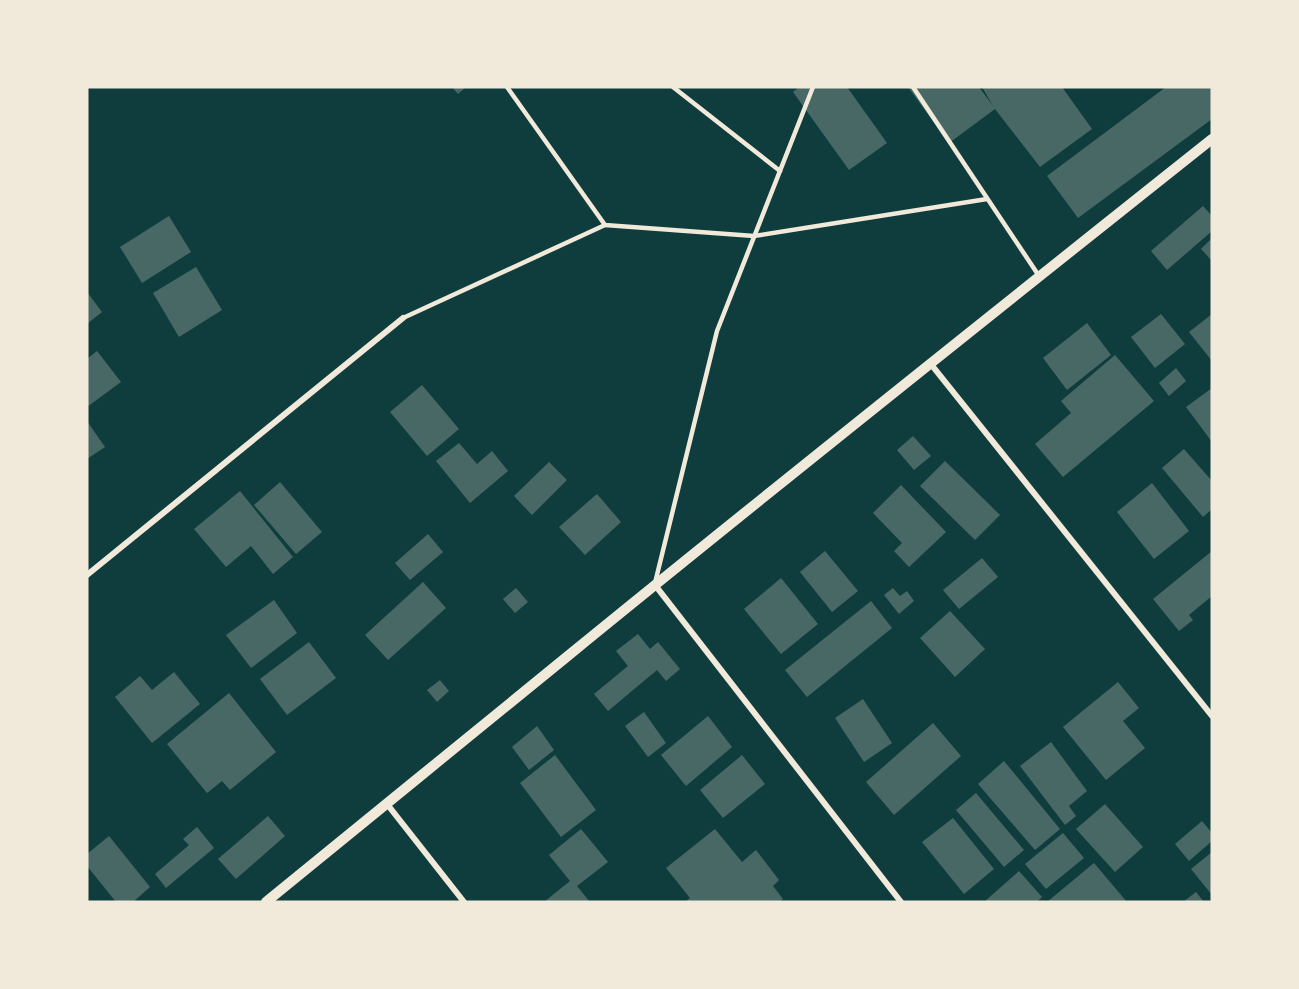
<svg xmlns="http://www.w3.org/2000/svg" width="1299" height="989" font-family="'Open Sans',sans-serif">
  <rect width="100%" height="100%" fill="#0f3d3e"/>
  <g fill="#486865">
    <polygon points="452,87 466,87 458,94"/>
    <polygon points="799,87 847,87 887,143 849,170 793,92"/>
    <polygon points="908,87 979,87 993,106 982,87 1062,87 1092,129 1040,167 995,109 949,143"/>
    <polygon points="1166,87 1212,87 1212,119 1078,218 1047,176"/>
    <polygon points="1203,206 1212,216 1212,231 1167,270 1151,251"/>
    <polygon points="169,216 191,252 142,283 120,247"/>
    <polygon points="1212,238 1212,261 1201,249"/>
    <polygon points="196,267 222,310 179,337 153,293"/>
    <polygon points="87,292 102,312 87,324"/>
    <polygon points="1161,314 1185,344 1155,368 1131,337"/>
    <polygon points="1212,314 1212,361 1189,332"/>
    <polygon points="1087,323 1111,355 1067,390 1043,358"/>
    <polygon points="97,351 121,382 87,407 87,359"/>
    <polygon points="1115,355 1154,401 1063,477 1035,444 1071,413 1061,401"/>
    <polygon points="1176,368 1186,381 1169,396 1159,383"/>
    <polygon points="422,385 459,429 427,456 390,412"/>
    <polygon points="1212,388 1212,442 1186,407"/>
    <polygon points="87,421 105,447 87,459"/>
    <polygon points="913,436 931,456 914,470 897,450"/>
    <polygon points="459,443 477,464 492,451 508,471 470,503 436,461"/>
    <polygon points="1184,449 1212,481 1212,509 1203,517 1162,468"/>
    <polygon points="945,461 1000,515 975,540 920,486"/>
    <polygon points="549,462 567,480 532,515 514,496"/>
    <polygon points="280,482 322,532 296,554 254,505"/>
    <polygon points="1152,483 1189,531 1154,559 1117,512"/>
    <polygon points="901,485 946,532 909,567 894,551 902,543 873,513"/>
    <polygon points="240,491 293,557 273,574 251,546 226,567 194,529"/>
    <polygon points="597,494 621,522 585,555 559,527"/>
    <polygon points="428,534 443,552 410,580 395,563"/>
    <polygon points="825,551 858,591 832,612 800,572"/>
    <polygon points="1212,551 1212,596 1189,615 1193,620 1179,631 1153,599"/>
    <polygon points="982,558 998,577 959,609 943,590"/>
    <polygon points="781,578 818,624 781,654 744,609"/>
    <polygon points="423,582 446,608 388,660 365,635"/>
    <polygon points="516,588 528,602 515,613 503,599"/>
    <polygon points="893,588 900,596 907,591 914,601 899,614 884,595"/>
    <polygon points="274,600 297,633 251,668 226,635"/>
    <polygon points="871,601 892,628 807,697 785,670"/>
    <polygon points="950,611 985,649 955,677 920,638"/>
    <polygon points="638,634 650,649 658,642 680,669 666,681 657,670 608,711 594,694 628,666 616,651"/>
    <polygon points="309,642 336,678 287,715 260,679"/>
    <polygon points="174,672 200,704 152,743 115,697 140,676 152,690"/>
    <polygon points="440,680 449,691 437,702 427,690"/>
    <polygon points="1118,682 1139,708 1123,721 1145,748 1106,780 1063,727"/>
    <polygon points="229,693 276,752 230,790 222,781 207,793 167,744"/>
    <polygon points="863,699 892,743 864,762 835,718"/>
    <polygon points="644,712 666,743 648,757 625,726"/>
    <polygon points="708,716 732,747 686,786 661,755"/>
    <polygon points="933,723 961,756 894,815 866,782"/>
    <polygon points="537,726 554,750 529,770 512,747"/>
    <polygon points="1051,742 1087,791 1069,806 1076,816 1065,825 1020,766"/>
    <polygon points="555,755 596,810 561,837 520,783"/>
    <polygon points="742,755 765,784 723,818 700,790"/>
    <polygon points="1004,761 1060,829 1035,850 978,784"/>
    <polygon points="976,793 1024,850 1004,867 956,810"/>
    <polygon points="1105,804 1143,847 1115,872 1076,829"/>
    <polygon points="268,816 285,836 236,879 218,859"/>
    <polygon points="953,818 994,869 964,894 922,842"/>
    <polygon points="1202,821 1212,833 1212,841 1189,861 1175,844"/>
    <polygon points="197,827 214,848 166,888 155,874 189,845 183,839"/>
    <polygon points="581,829 608,862 577,886 590,902 544,902 570,881 549,855"/>
    <polygon points="715,829 742,862 756,850 779,880 773,886 783,899 779,902 685,902 690,898 666,868"/>
    <polygon points="1063,833 1084,858 1046,889 1025,864"/>
    <polygon points="109,836 150,887 133,902 116,902 87,866 87,854"/>
    <polygon points="1212,852 1212,895 1191,869"/>
    <polygon points="1094,863 1127,902 1047,902"/>
    <polygon points="1019,871 1042,897 1037,902 984,902"/>
    <polygon points="1196,892 1204,902 1183,902"/>
  </g>
  <g fill="none" stroke-linecap="round" stroke-linejoin="round">
    <g stroke="#f1e9da" stroke-width="4.5">
      <polyline points="507,87 605,225 754,236 987,199"/>
      <polyline points="673,87 780,171"/>
      <polyline points="913,87 1039,276"/>
      <polyline points="403,318 605,225"/>
      <polyline points="655,583 717,331 813,87"/>
    </g>
    <g stroke="#f1e9da" stroke-width="6">
      <polyline points="930,363 1212,716"/>
      <polyline points="87,575 403,318"/>
      <polyline points="655,585 901,902"/>
      <polyline points="387,804 464,902"/>
    </g>
    <path stroke="#f1e9da" stroke-width="10" d="M266,902C367,820 468,737 569,655C782,481 997,310 1212,139"/>
  </g>
  <rect width="1299" height="989" fill="none" stroke="#f1e9da" stroke-width="177"/>
</svg>
